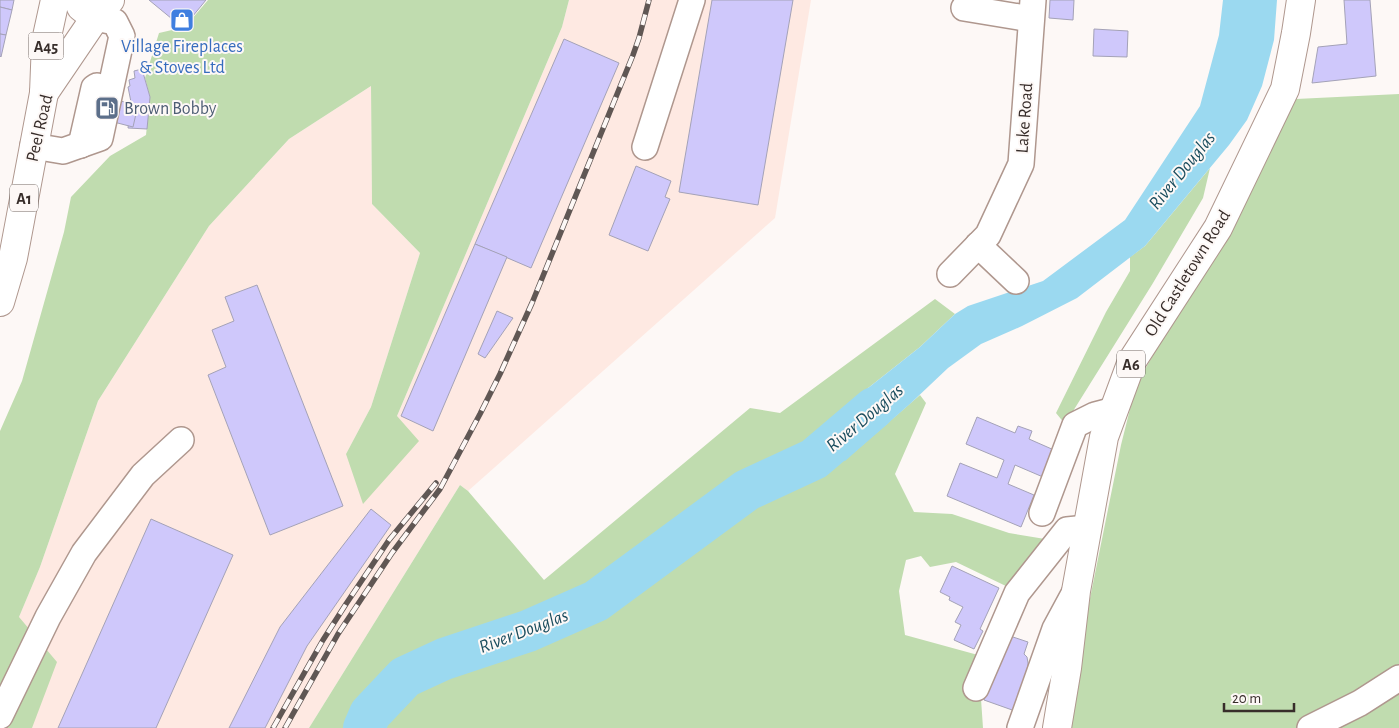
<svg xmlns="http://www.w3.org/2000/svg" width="1399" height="728" font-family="'Alegreya Sans',sans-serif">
  <rect width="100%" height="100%" fill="#fdf8f6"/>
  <polygon fill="#fee9e2" points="569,0 811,0 775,218 468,491 460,485 309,728 0,728 0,662 40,567 98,401 209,226 289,139 371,86 372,204 420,253 371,407 346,454 397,416 562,27"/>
  <g fill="#c0dcaf">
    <polygon points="208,0 569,0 562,27 397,416 419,441 363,504 346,454 371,407 420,253 372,204 371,86 289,139 209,226 98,401 40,567 19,617 57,662 32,728 0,728 0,431 22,381 64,232 71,197 110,156 146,135 150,97 145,78 159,33 185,27"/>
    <polygon points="1399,94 1399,728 1070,728 1084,628 1121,445 1136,385 1252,182 1296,99"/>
    <polygon points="1210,168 1203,198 1153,283 1065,424 1056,413 1106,312 1130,271 1130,257 1145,246"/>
    <polygon points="935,299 955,314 920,347 858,396 820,435 845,460 920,395 926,403 895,474 914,512 952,514 1009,533 1045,539 1010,588 956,562 930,567 921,556 906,560 899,591 905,635 978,655 983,728 309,728 460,485 468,491 544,580 750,408 780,413"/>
  </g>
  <polygon fill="#9bd9f0" points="1223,0 1277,0 1274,40 1262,86 1247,120 1229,145 1145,246 1077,298 1022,326 981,344 948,368 911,403 845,461 820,435 858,396 920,347 955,314 968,306 1043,281 1125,220 1200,106 1219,35"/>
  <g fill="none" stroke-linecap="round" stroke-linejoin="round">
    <polyline stroke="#9bd9f0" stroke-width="42" points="364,728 370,714 405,677 444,659 528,631 596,601 747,490 814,459 874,408"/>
  </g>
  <g fill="#cfc8fb" stroke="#a4a2b7">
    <polygon points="0,0 14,0 12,10 0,7"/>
    <polygon points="149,0 206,0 183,28"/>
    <polygon points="712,0 793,0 758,205 679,192"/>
    <polygon points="1050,0 1074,0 1073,20 1049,18"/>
    <polygon points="1344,0 1370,0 1376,76 1312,83 1318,47 1347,44"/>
    <polygon points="0,7 12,10 6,35 0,34"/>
    <polygon points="1094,29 1128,31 1127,57 1093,56"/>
    <polygon points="0,34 6,35 1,57 0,56"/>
    <polygon points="564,39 619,63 531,268 475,244"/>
    <polygon points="142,69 150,97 147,129 128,128 131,102 128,87 130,86 129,80 135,78 134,71"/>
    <polygon points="89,94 138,105 133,127 106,120"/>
    <polygon points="636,166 671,181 665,197 670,199 648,251 609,235"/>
    <polygon points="475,244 507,257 433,431 401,416"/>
    <polygon points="257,285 343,506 270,535 208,375 226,367 212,330 234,321 225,297"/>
    <polygon points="497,311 513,318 485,358 478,354"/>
    <polygon points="977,417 1015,433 1018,426 1032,431 1029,439 1054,450 1043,477 1015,465 1008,484 1034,495 1021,527 947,496 960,463 997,478 1004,460 966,444"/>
    <polygon points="371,509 391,525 307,646 265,728 229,728 280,627"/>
    <polygon points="151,519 233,555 156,728 58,728"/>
    <polygon points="952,566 999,588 980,629 983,631 974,649 954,640 961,625 955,622 963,607 949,600 950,597 940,592"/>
    <polygon points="1010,636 1028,642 1024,654 1027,657 1028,663 1028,671 1015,711 984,700"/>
  </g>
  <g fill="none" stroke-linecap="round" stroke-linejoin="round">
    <g stroke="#af978e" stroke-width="28">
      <g id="minor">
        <polyline points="964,8 1031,19"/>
        <polyline points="81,145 94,88 97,86"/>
        <polyline points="33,146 63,151 100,138 122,36 115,22 95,18"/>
        <polyline points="645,147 692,0"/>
        <polyline points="978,245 1016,281"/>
        <polyline points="950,274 988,235 1021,164 1033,0"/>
        <polyline points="1042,513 1075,425 1095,415 1114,410"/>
        <polyline points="976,688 1017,593 1067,530 1087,528"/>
        <polyline points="0,716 48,617 84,553 143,475 181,440"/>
        <polyline points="1020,728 1055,629 1075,592"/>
        <polyline points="1310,728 1360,703 1399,678"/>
      </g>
    </g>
    <g stroke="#af978e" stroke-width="30">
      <g id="major">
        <polyline points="78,0 81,7 95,18"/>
        <polyline points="44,93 95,18 110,0"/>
        <polyline points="44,93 46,41 55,0"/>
      </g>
    </g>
    <g stroke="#af978e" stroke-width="30">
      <g id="highway">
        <polyline points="0,302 13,258 44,93"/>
        <polyline points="1057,728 1067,668 1076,591 1104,437 1132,361 1218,228 1285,89 1296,33 1301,0"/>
      </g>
    </g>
    <use href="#minor" stroke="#fff" stroke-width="25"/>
    <use href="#major" stroke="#fff" stroke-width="28"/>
    <use href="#highway" stroke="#fff" stroke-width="28"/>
    <g stroke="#605754" stroke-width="5.5">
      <g id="rail">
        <polyline points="273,728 323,640 346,604 389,540 436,483"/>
        <polyline points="285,728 338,634 392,553 440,489 480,414 500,374 532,303 633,55 639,38 649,0"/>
      </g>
    </g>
    <use href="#rail" stroke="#fdf8f6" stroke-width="4" stroke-dasharray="11" stroke-linecap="butt"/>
  </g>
  <defs>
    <g id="shop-square" transform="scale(1.25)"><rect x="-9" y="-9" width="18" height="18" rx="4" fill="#3f7fe0" stroke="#fdf8f6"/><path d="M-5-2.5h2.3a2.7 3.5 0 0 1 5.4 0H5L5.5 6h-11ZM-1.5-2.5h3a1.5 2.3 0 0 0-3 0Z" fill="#fff"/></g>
    <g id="fuel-square" transform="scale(1.25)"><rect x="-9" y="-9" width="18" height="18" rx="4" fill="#5c6f8a" stroke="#fdf8f6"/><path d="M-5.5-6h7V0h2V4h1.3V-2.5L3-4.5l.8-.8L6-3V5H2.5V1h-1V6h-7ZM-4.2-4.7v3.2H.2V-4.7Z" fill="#fff"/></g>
  </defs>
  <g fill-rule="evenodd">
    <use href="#shop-square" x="182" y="20"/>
    <use href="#fuel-square" x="107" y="108"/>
  </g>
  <g text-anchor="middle" stroke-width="4" stroke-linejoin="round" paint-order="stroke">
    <g fill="#fdf8f6" stroke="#726a67" stroke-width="1">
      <rect x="28.5" y="32.5" width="35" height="27" rx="4"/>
      <rect x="10" y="184.5" width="28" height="27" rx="4"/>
      <rect x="1117" y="350.5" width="28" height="27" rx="4"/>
    </g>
    <g font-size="16" font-weight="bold" fill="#372d2a">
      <text x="46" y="52">A45</text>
      <text x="24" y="204">A1</text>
      <text x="1131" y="370">A6</text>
    </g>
    <g font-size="18" fill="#366cbe" stroke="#fdf8f6">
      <text x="182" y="52">Village Fireplaces<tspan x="182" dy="21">&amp; Stoves Ltd</tspan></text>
    </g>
    <g font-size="18" fill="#4e5e75" stroke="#fdf8f6" text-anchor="start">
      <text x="124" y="114">Brown Bobby</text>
    </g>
    <g font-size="18" fill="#372d2a" stroke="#fdf8f6">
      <text transform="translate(1024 118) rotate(-86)" y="6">Lake Road</text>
      <text transform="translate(39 128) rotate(-77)" y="6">Peel Road</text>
      <text transform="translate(1187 273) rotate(-58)" y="6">Old Castletown Road</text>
    </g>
    <g font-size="19" font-style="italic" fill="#1a4d5e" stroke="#fdf8f6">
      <text transform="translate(1181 170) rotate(-51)" y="7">River Douglas</text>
      <text transform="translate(864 417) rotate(-40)" y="7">River Douglas</text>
      <text transform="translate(523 630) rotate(-21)" y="7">River Douglas</text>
    </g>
  </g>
  <path d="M1224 703v8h70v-8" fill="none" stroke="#372d2a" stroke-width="2.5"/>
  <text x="1232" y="703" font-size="15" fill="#372d2a" stroke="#fdf8f6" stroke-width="4" paint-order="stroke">20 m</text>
</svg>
